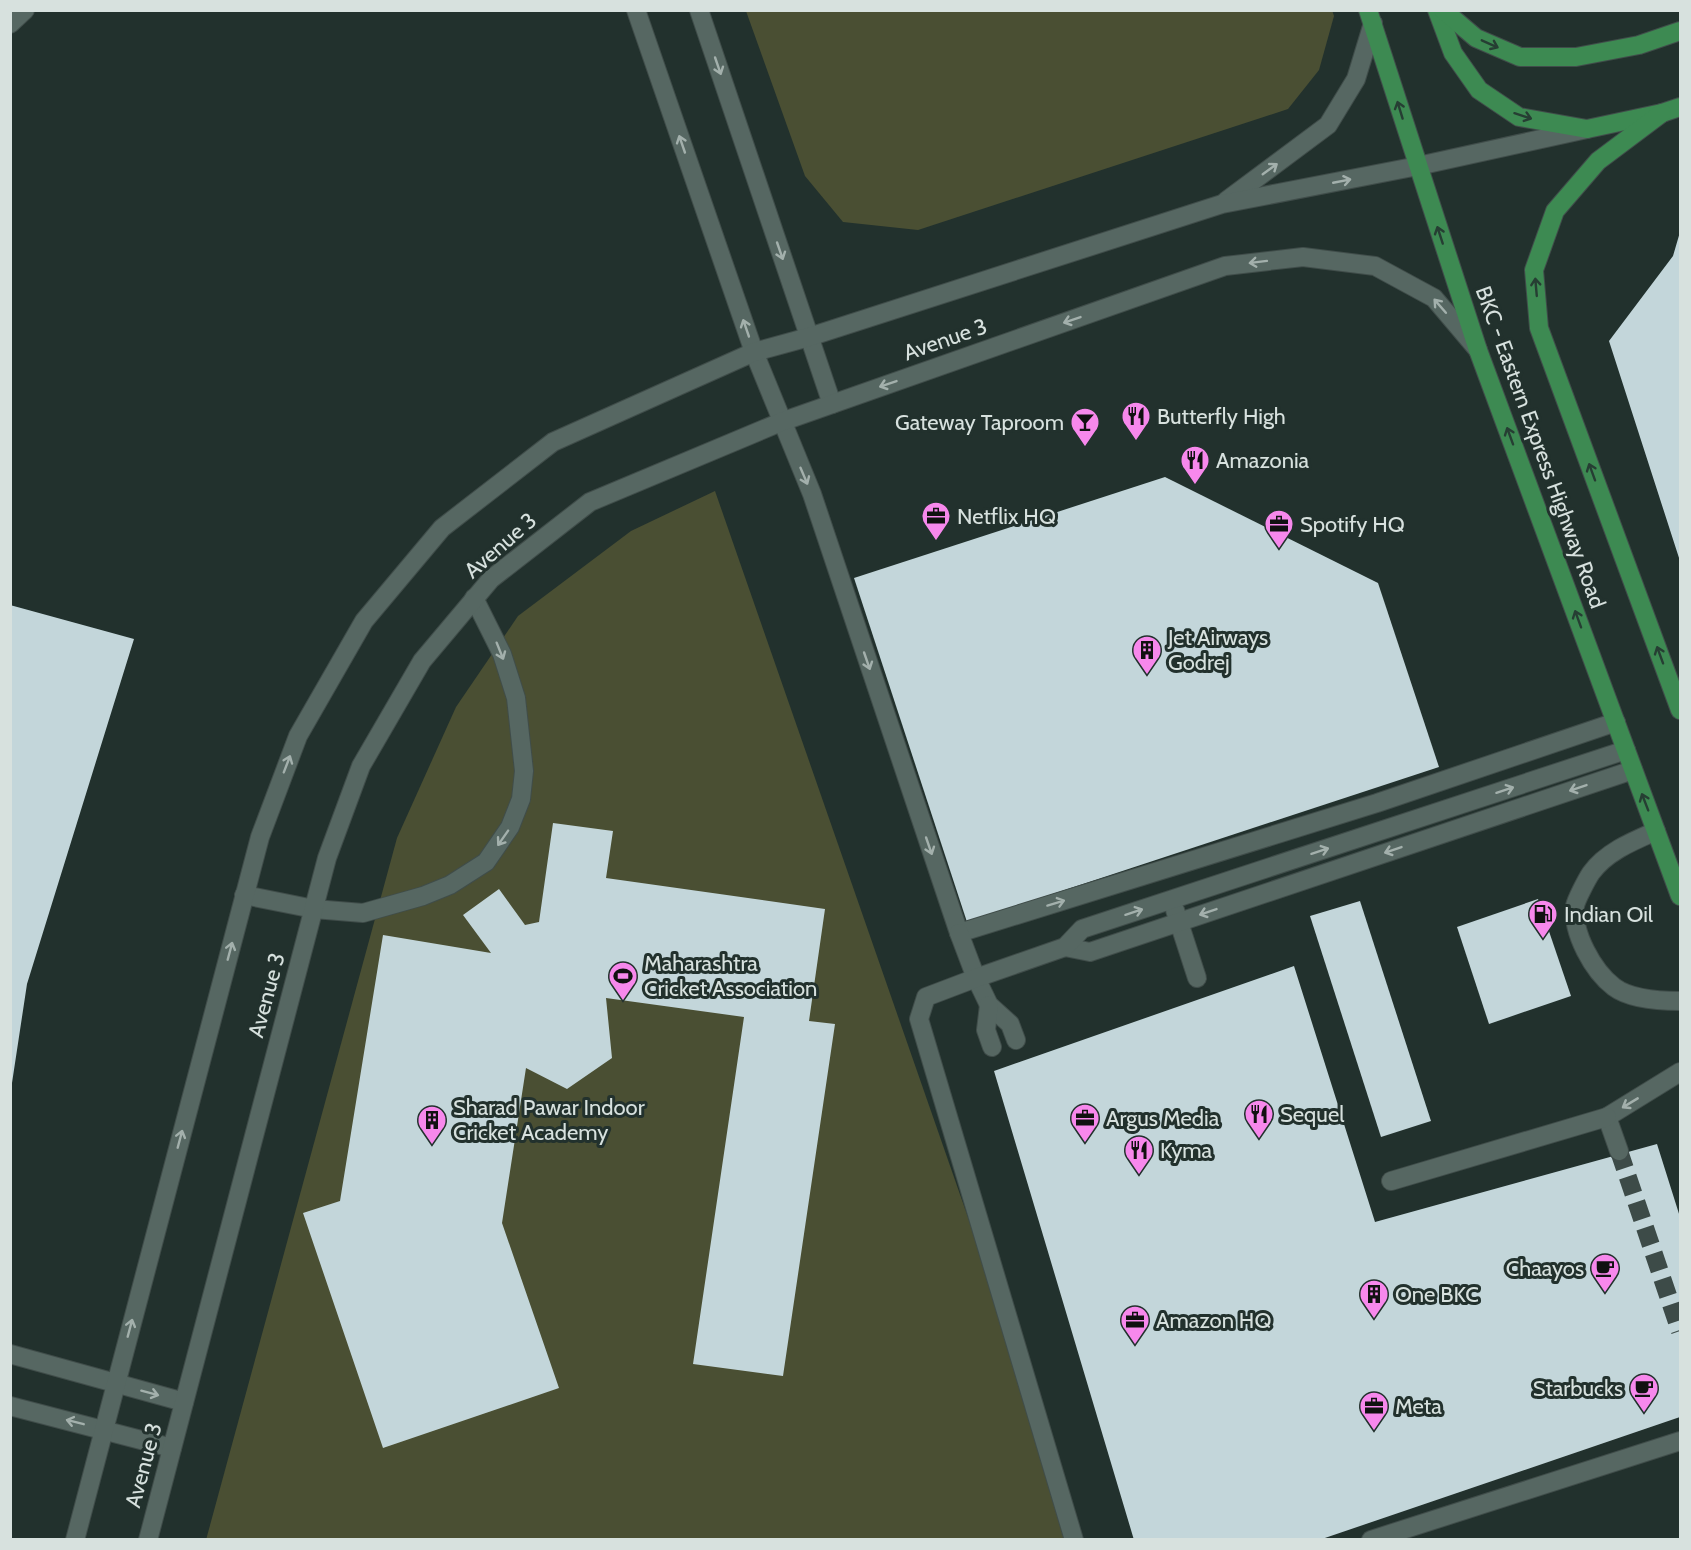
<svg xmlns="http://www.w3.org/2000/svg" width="1691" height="1550" font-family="Cabin,sans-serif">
  <rect width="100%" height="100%" fill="#22312d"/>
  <g fill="#4a4f33">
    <polygon points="1332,10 1334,16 1319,70 1288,109 918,230 843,222 805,176 746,11"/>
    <polygon points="715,491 1080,1539 206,1540 397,838 456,707 518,616 631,531"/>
  </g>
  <g fill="#c3d6da">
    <polygon points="1680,232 1680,561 1609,341 1673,256"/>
    <polygon points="1165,477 1378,583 1439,767 967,922 854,578"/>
    <polygon points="10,605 134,639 27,984 12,1083"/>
    <polygon points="553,823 613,831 606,878 825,909 809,1021 835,1024 783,1376 693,1364 744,1017 606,998 612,1058 567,1089 526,1068 502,1223 559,1388 383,1448 303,1213 340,1201 383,935 491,953 463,915 499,889 525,925 539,922"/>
    <polygon points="1538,899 1571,996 1489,1024 1457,927"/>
    <polygon points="1360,901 1431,1121 1381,1137 1310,916"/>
    <polygon points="1294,966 1375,1222 1657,1144 1680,1217 1680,1417 1319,1540 1134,1540 994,1071"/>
  </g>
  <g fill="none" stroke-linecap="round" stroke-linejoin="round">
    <polyline stroke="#3d4b48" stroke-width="18" stroke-dasharray="18 9" stroke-linecap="butt" points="1619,1151 1680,1331"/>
    <g stroke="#404d4a" stroke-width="20">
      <g id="minor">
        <polyline points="636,10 754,352 812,494 959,933 1377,803 1616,722"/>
        <polyline points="699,10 832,404"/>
        <polyline points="10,24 25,10"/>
        <polyline points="1226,201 1328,125 1356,79 1373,23"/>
        <path d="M1656,831C1633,841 1606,852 1591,873C1587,879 1576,900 1575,906C1572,933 1593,971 1614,987C1630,999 1661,1001 1680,1001"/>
        <polyline points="244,895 314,909 363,913 423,896 450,885 486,862 510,827 521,799 524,771 516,698 502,654 474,598"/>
        <polyline points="1175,910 1197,978"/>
        <polyline points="959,933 976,978 989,1005 1010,1024 1016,1040"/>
        <polyline points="1065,947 1090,952 1633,770"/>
        <polyline points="989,1005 986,1030 992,1047"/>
        <polyline points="1619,1151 1607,1117 1680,1072"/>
        <polyline points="1391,1181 1607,1117"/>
        <polyline points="10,1354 184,1402"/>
        <polyline points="10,1406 172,1448"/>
        <polyline points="75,1540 260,837 298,736 364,621 442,528 553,442 754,352 809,337 1222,204 1418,166 1587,129"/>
        <polyline points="148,1540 327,858 361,766 422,661 491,579 590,502 781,422 1225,266 1303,257 1375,266 1434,298 1478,350"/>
        <polyline points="1074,1540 919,1019 926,997 976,978 1065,947 1082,929 1626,750"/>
        <polyline points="1371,1540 1680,1441"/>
      </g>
    </g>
    <g stroke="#404d4a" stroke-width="20">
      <g id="major">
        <polyline points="1368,10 1478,350 1680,896"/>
        <polyline points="1437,10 1453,53 1479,90 1519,117 1587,129 1662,113 1680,107"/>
        <polyline points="1443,10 1476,38 1520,57 1576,57 1639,45 1680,31"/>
        <polyline points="1662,113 1598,161 1555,211 1534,270 1539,328 1680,710"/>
      </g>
    </g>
    <use href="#minor" stroke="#566762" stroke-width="18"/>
    <use href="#major" stroke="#3d8a52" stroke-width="18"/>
  </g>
  <defs><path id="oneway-shaft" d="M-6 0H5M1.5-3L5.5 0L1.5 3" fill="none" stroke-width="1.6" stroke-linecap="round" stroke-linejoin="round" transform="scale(1.5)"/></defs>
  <g stroke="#263e33">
    <use href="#oneway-shaft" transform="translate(1490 44) rotate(24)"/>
    <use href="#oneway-shaft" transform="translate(1400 110) rotate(-107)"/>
    <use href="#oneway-shaft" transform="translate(1523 116) rotate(18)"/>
    <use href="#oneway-shaft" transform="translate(1440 235) rotate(-108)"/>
    <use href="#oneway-shaft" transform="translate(1536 287) rotate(-95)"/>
    <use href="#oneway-shaft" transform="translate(1510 436) rotate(-110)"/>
    <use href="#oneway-shaft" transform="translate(1592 472) rotate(-110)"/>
    <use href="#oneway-shaft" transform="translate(1578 619) rotate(-110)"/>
    <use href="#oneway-shaft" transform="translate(1660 655) rotate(-110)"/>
    <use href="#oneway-shaft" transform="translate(1645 802) rotate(-111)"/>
  </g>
  <g stroke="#a3b0ac">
    <use href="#oneway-shaft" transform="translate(718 66) rotate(71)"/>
    <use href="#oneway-shaft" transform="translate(682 144) rotate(-109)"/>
    <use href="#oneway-shaft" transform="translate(1270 169) rotate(-36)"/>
    <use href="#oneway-shaft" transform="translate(1342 181) rotate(-11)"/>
    <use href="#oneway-shaft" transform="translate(780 251) rotate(71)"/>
    <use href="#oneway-shaft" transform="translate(1258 262) rotate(173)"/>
    <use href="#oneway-shaft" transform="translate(1440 306) rotate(-131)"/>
    <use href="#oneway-shaft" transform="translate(1072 320) rotate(161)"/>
    <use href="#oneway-shaft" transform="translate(746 328) rotate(-109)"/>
    <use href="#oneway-shaft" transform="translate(888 384) rotate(161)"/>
    <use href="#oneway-shaft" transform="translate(804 476) rotate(67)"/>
    <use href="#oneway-shaft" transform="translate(500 651) rotate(68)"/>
    <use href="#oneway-shaft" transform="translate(867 661) rotate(71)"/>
    <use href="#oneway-shaft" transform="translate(287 764) rotate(-69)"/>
    <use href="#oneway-shaft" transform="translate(1578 788) rotate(161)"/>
    <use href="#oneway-shaft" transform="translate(1505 790) rotate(-18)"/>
    <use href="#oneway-shaft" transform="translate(503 838) rotate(125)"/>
    <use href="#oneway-shaft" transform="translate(929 846) rotate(71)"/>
    <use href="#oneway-shaft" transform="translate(1393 850) rotate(161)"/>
    <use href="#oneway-shaft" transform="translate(1320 851) rotate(-18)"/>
    <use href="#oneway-shaft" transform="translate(1056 903) rotate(-17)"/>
    <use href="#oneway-shaft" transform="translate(1134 912) rotate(-18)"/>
    <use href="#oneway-shaft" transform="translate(1208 912) rotate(161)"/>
    <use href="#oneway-shaft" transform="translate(230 951) rotate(-75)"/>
    <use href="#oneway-shaft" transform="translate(1630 1103) rotate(149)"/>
    <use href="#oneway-shaft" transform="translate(180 1139) rotate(-75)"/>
    <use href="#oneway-shaft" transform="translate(130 1328) rotate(-75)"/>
    <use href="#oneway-shaft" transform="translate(150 1393) rotate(15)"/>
    <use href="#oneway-shaft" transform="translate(75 1422) rotate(-166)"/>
  </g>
  <defs>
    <g id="restaurant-pin" transform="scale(1.5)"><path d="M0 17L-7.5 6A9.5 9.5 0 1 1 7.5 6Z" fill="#f788ec" stroke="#22312d"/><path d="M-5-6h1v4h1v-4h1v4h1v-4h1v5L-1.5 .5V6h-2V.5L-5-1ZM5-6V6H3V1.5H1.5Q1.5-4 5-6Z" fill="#111"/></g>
    <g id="bar-pin" transform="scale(1.5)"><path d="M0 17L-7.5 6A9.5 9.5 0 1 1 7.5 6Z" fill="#f788ec" stroke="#22312d"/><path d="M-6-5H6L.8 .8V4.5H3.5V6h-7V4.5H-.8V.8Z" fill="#111"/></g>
    <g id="office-pin" transform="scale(1.5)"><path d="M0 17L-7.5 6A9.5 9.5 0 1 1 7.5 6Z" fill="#f788ec" stroke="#22312d"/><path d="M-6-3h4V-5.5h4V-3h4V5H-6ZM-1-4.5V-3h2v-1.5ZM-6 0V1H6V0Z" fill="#111"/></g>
    <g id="building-pin" transform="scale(1.5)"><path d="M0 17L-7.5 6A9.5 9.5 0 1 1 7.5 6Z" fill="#f788ec" stroke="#22312d"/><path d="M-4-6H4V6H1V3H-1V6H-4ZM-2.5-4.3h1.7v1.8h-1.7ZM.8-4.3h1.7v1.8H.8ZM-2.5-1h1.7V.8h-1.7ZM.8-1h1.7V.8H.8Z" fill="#111"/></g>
    <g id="fuel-pin" transform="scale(1.5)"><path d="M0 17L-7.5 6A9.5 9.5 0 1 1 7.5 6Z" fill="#f788ec" stroke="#22312d"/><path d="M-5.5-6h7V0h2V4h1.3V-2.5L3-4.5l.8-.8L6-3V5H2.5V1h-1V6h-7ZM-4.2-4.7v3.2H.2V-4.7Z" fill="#111"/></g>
    <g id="stadium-pin" transform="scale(1.5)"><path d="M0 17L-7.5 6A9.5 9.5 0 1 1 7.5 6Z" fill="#f788ec" stroke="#22312d"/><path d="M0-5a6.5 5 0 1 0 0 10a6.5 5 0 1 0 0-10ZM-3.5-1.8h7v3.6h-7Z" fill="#111"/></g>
    <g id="cafe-pin" transform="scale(1.5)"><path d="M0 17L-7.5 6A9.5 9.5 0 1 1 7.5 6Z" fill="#f788ec" stroke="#22312d"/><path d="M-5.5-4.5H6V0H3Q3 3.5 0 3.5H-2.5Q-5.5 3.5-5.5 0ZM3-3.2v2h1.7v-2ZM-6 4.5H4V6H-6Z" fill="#111"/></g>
  </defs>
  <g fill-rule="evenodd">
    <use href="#restaurant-pin" x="1136" y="416"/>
    <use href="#bar-pin" x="1085" y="422"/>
    <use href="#restaurant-pin" x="1195" y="460"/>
    <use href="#office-pin" x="936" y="516"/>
    <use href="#office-pin" x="1279" y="524"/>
    <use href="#building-pin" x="1147" y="650"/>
    <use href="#fuel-pin" x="1543" y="914"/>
    <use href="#stadium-pin" x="623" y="976"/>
    <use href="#restaurant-pin" x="1259" y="1114"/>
    <use href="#office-pin" x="1085" y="1118"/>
    <use href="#building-pin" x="432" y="1120"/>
    <use href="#restaurant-pin" x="1139" y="1150"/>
    <use href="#cafe-pin" x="1605" y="1268"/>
    <use href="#building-pin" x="1374" y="1294"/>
    <use href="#office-pin" x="1135" y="1320"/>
    <use href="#cafe-pin" x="1644" y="1388"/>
    <use href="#office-pin" x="1374" y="1406"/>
  </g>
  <g text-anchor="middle" stroke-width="6" stroke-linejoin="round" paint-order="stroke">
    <g font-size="22" fill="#d7e1de" stroke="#22312d">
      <text transform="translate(945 339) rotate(-19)" y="8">Avenue 3</text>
      <text transform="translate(1541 447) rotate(70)" y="8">BKC - Eastern Express Highway Road</text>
      <text transform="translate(500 545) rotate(-41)" y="8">Avenue 3</text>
      <text transform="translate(266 995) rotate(-75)" y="8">Avenue 3</text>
      <text transform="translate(143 1465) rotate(-75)" y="8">Avenue 3</text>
    </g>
    <g font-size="22" fill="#d7e1de" stroke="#22312d" text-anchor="start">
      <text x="1157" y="424">Butterfly High</text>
      <text x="1064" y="430" text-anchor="end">Gateway Taproom</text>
      <text x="1216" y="468">Amazonia</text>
      <text x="957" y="524">Netflix HQ</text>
      <text x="1300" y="532">Spotify HQ</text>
      <text x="1168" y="645">Jet Airways<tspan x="1168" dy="25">Godrej</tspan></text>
      <text x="1564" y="922">Indian Oil</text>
      <text x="644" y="971">Maharashtra<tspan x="644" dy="25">Cricket Association</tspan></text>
      <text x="453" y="1115">Sharad Pawar Indoor<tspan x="453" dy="25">Cricket Academy</tspan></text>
      <text x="1280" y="1122">Sequel</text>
      <text x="1106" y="1126">Argus Media</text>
      <text x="1160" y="1158">Kyma</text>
      <text x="1584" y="1276" text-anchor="end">Chaayos</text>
      <text x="1395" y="1302">One BKC</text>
      <text x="1156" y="1328">Amazon HQ</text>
      <text x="1623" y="1396" text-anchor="end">Starbucks</text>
      <text x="1395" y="1414">Meta</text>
    </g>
  </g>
  <rect width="1691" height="1550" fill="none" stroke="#d7e1de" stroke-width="24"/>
</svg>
